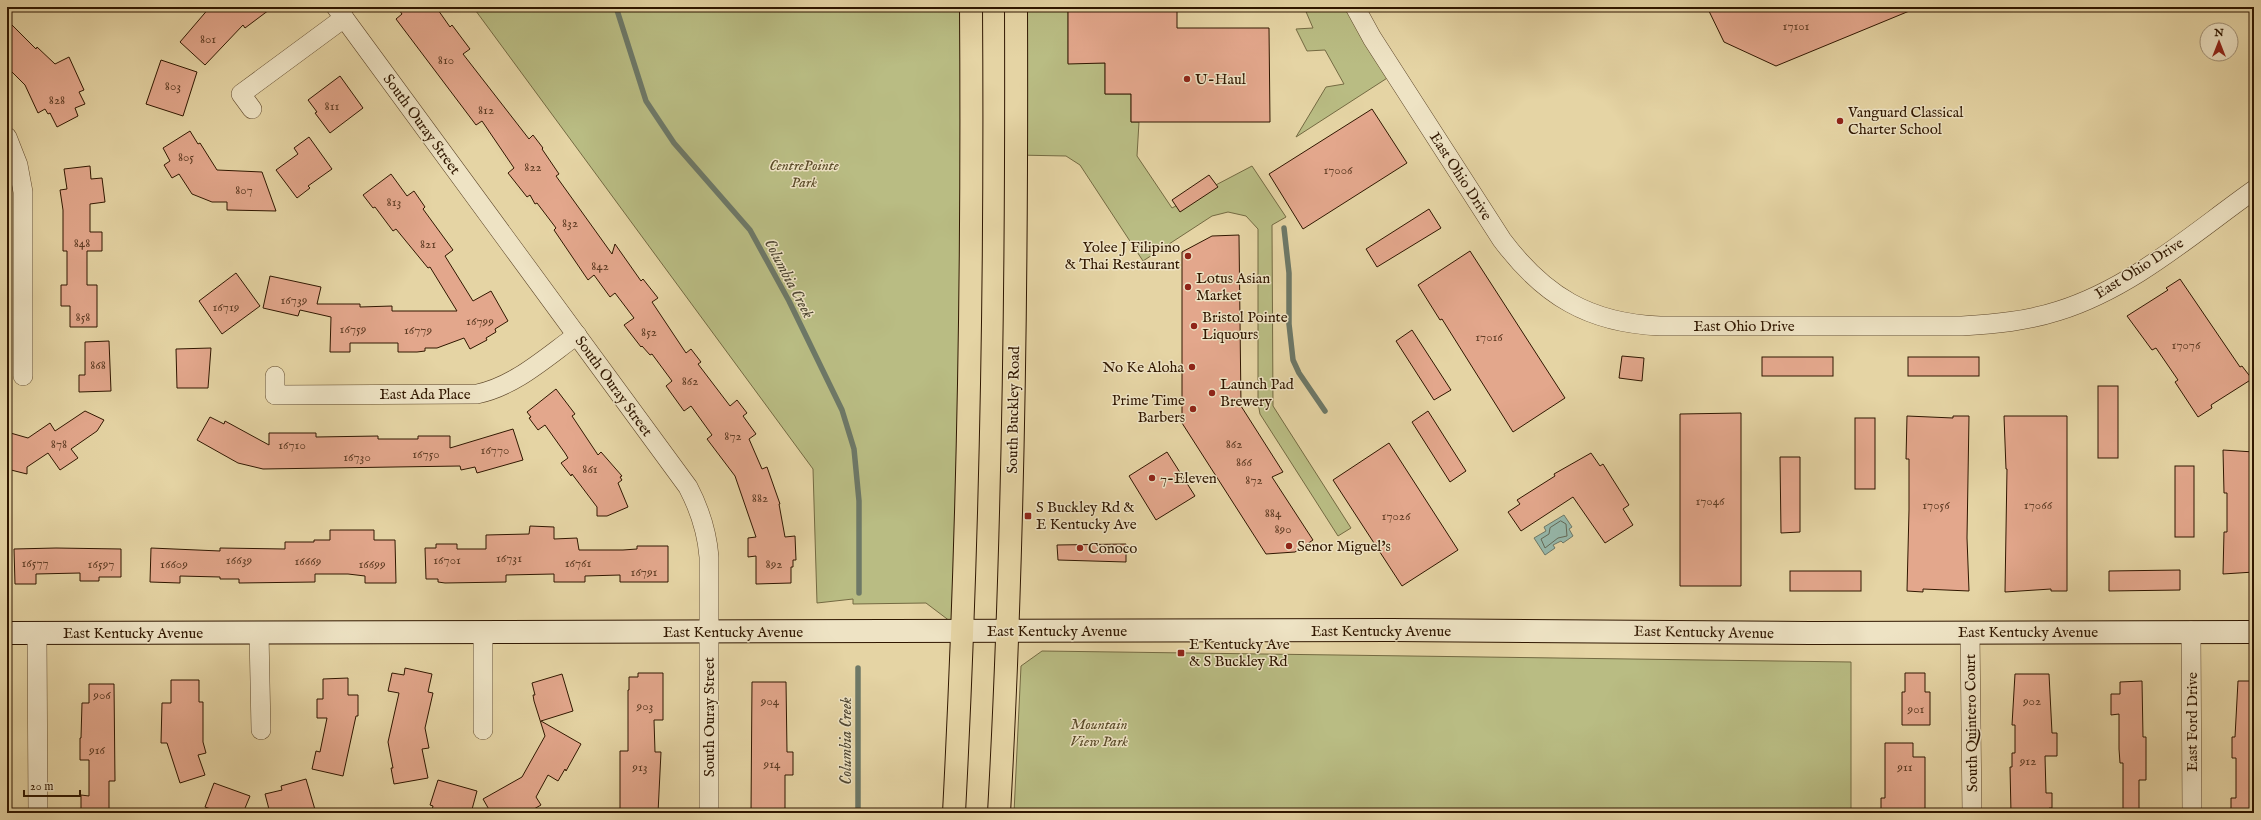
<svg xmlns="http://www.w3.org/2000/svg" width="2261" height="820" font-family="'IM FELL English',serif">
  <rect width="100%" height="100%" fill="#e5d4a4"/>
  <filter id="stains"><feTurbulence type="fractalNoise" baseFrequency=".005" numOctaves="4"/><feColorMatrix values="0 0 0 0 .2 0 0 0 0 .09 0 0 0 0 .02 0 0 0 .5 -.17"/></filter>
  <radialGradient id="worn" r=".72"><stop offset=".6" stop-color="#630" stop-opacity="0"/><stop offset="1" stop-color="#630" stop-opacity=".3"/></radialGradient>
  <g fill="#b9bc83" stroke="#746a42">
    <polygon points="473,7 971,7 963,631 926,603 853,604 853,599 817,603 813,469"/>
    <polygon points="1016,7 1068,7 1068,63 1105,63 1105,94 1131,94 1131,122 1139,122 1137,156 1172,208 1252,166 1286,217 1272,225 1273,406 1351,528 1338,536 1260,414 1258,403 1258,229 1246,216 1228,212 1212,216 1143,261 1080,165 1066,156 1016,155"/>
    <polygon points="1304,7 1355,7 1395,73 1296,137 1326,87 1344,84 1325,50 1307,51 1296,29 1313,28"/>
    <polygon points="1042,651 1851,662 1851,813 1014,813 1021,666"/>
  </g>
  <polygon fill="#96b8ab" stroke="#6d7867" points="1564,515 1572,527 1569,529 1573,536 1563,543 1561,541 1553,545 1555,548 1545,555 1534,538 1546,531 1544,527"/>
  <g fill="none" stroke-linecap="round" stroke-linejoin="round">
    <polygon stroke="#636856" stroke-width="1" points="1561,521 1566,524 1567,536 1558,538 1545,548 1541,539 1549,534 1550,528"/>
    <g stroke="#6d7867" stroke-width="5.5">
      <polyline points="616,7 646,101 674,143 750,230 789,301 842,410 854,449 859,501 859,593"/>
      <polyline points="1284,228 1289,273 1289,324 1293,360 1299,373 1325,411"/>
      <polyline points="858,813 858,668"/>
    </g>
  </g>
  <g fill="#e3a78c" stroke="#301700">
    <polygon points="210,7 273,7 245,28 243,25 205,65 180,42"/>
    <polygon points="397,7 436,7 450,27 452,25 470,49 463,54 529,139 533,135 543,148 542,149 559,174 556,176 612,254 615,244 641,281 643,279 658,298 652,302 686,353 691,349 701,362 698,364 730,406 737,400 747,413 743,416 756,434 749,439 762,469 767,467 780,504 779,504 785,537 795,536 796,560 793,560 793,567 791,567 791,583 756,584 756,556 748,557 748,538 756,537 735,476 707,439 712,435 691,406 684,411 666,386 672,381 652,354 650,355 642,346 641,347 624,325 634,318 615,293 610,297 594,275 588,280 554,230 556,228 537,203 535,204 530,195 527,197 508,173 514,168 482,121 476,125 396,19 402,14"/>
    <polygon points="1068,7 1177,7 1177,28 1269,28 1270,122 1131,122 1131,94 1105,94 1105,63 1068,64"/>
    <polygon points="1707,7 1919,7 1776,66 1724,42"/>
    <polygon points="7,20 36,49 37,47 55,64 69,57 84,90 79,92 85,104 75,108 78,116 57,127 50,113 48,114 45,109 38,113 25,85 7,67"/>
    <polygon points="161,60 197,72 183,116 146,104"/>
    <polygon points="340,76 363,108 330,133 315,113 317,112 308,100"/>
    <polygon points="1372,109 1407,163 1303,229 1269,174"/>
    <polygon points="190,131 198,144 200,143 217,170 262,172 276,211 227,210 227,202 212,202 192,194 179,174 172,178 164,165 170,161 163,148"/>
    <polygon points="309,137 332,169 308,186 310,188 297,198 276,170 298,154 294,148"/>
    <polygon points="90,166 91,179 102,178 105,202 90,204 90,232 102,232 102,251 87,251 87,285 97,285 97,327 70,327 70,306 61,306 61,285 67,285 67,251 63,251 63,210 60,190 67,189 64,169"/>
    <polygon points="391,174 407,196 414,191 425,207 423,209 453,250 445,256 473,301 491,291 508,321 495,329 496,332 486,338 487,340 470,349 464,338 437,348 425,348 425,351 417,352 398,352 398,343 350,343 350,352 330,352 331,317 300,310 298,316 263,308 270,276 321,287 317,304 360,304 360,307 392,306 392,311 457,311 430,267 428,268 396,229 393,231 375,207 373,208 363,195"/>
    <polygon points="1209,175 1218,187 1180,212 1172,200"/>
    <polygon points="1429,209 1441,228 1377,267 1366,249"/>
    <polygon points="1239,235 1241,406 1283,472 1272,477 1313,540 1295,552 1266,554 1182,423 1182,252 1212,236"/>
    <polygon points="1470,251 1565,398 1513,432 1442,319 1440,320 1418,285"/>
    <polygon points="236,273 260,306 222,334 199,301"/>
    <polygon points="2180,279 2240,367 2242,366 2252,379 2211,405 2212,408 2198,417 2175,382 2178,380 2156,348 2152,350 2127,316 2168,290 2166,288"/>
    <polygon points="1412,330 1451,390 1434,400 1396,341"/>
    <polygon points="109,341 111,391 79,392 79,375 85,375 85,342"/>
    <polygon points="211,348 208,388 177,388 176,349"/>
    <polygon points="1622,356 1644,358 1642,381 1619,378"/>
    <rect x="1762" y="357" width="71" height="19"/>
    <rect x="1908" y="357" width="71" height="19"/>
    <rect x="2098" y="386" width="20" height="72"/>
    <polygon points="556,389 575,414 572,416 598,455 601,452 622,476 620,477 622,480 618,483 628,507 607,516 597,516 597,507 572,474 571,476 561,463 568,458 565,453 545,425 538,430 529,418 531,417 527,412"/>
    <polygon points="85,411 104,420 97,431 71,449 78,458 60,470 48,453 27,467 27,474 7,469 7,432 28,438 50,423 55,431"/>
    <polygon points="1428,411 1466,471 1450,482 1412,422"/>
    <polygon points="1741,413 1741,586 1680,586 1680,414"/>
    <polygon points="1907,416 1953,418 1953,416 1969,416 1967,538 1969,591 1923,589 1923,592 1907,591 1909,510 1909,459 1906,459"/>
    <polygon points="2004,416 2067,416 2067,591 2051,591 2051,589 2005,592 2007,469 2006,469"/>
    <polygon points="210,417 224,424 225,421 269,445 269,433 316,433 316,437 378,436 378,439 418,439 418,436 450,436 450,448 513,429 523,460 477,473 475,467 461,470 460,466 263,469 238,463 197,440"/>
    <rect x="1855" y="418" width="20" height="71"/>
    <polygon points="1389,443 1458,550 1402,586 1333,480"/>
    <polygon points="2223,450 2254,452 2254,572 2223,574 2224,532 2227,532 2227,493 2224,493"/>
    <polygon points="1167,452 1195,496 1156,520 1129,476"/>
    <polygon points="1591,453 1600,466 1603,464 1629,505 1623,509 1633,525 1605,543 1573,497 1521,531 1508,512 1520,504 1517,500 1555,476 1554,474"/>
    <polygon points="1780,457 1800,457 1800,532 1781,533"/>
    <rect x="2175" y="466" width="19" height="71"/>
    <polygon points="530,526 554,527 554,539 577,538 579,550 623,550 637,549 637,546 668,546 668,582 620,582 620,575 585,576 585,582 554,582 554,574 506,575 506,582 445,583 438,582 438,579 426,579 425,548 436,548 436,544 457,544 457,549 486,549 486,535 529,534"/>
    <polygon points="330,530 374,530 374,540 395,540 396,583 365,583 365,576 348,574 315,574 315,582 239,583 239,579 220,579 220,577 180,576 180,583 150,582 151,548 220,551 220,548 285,549 285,542 314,542 314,540 330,540"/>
    <polygon points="1126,544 1126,562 1058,560 1057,545"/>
    <polygon points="56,548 121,549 121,577 99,577 99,581 80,581 80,573 36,574 36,584 15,584 14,549"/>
    <polygon points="2180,570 2180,590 2109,591 2109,571"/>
    <rect x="1790" y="571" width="71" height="20"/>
    <polygon points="405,668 432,674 428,692 433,693 425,728 429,748 422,749 428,778 394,784 391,768 393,768 388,742 399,693 388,691 392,673 404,675"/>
    <polygon points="638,673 663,673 663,720 654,720 655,752 661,752 658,813 620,813 620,751 628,751 628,690 629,690 629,677 638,677"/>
    <polygon points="1905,673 1925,673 1925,692 1930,692 1930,725 1902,725 1902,692 1905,692"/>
    <polygon points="562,674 573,711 541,721 581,744 566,771 565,769 558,781 548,775 536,797 541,805 527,813 491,813 483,799 522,777 545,736 534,701 533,695 535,695 532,683"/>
    <polygon points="2015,674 2049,674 2052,733 2057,733 2057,756 2045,756 2046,793 2052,793 2052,808 2049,808 2049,813 2011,813 2010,767 2012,767 2012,753 2015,753 2015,725 2012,725"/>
    <polygon points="348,678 348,695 358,695 358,716 356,716 343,776 312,769 316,751 320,752 327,718 317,718 317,699 323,699 323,679"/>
    <polygon points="171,680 199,680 199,702 203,702 203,742 206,753 198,755 205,775 180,783 167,743 161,743 162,703 171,703"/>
    <polygon points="2142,681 2143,737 2146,737 2146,780 2139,780 2139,813 2123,813 2123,763 2120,763 2119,749 2119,714 2111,715 2111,694 2120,694 2120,682"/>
    <polygon points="2238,681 2254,681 2254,813 2231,813 2231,798 2236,798 2236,758 2232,758 2232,737 2235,737"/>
    <polygon points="752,682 786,682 787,752 793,752 793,775 785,775 785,813 751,813"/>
    <polygon points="89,684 114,684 115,781 109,781 109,813 81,813 81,795 89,796 89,760 80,760 80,738 81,738 82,703 89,703"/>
    <polygon points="1885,743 1913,743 1913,757 1925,757 1925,813 1881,813 1881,798 1885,798"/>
    <polygon points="306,779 316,813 288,813 287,809 270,813 265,794 282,790 281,786"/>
    <polygon points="438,780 477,791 471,813 442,813 432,810 433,806 430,805"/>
    <polygon points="214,783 250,796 243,813 222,813 205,807"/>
  </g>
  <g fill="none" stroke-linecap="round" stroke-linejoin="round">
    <g stroke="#5d4629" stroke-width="20">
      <g id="street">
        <path d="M336,7L688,487C700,510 707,531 709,557V813"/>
        <path d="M1355,7L1372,38L1502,240C1544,296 1589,323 1660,326H1962C1995,324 2027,321 2058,311C2132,288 2192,234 2254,190"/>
        <polyline points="252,109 241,94 344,18"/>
        <polyline points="7,137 18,165 23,192 23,376"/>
        <path d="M275,376V395L477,394C515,386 545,358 577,335"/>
        <polyline points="2191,631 2192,813"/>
        <polyline points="1970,632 1972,813"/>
        <polyline points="37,633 38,813"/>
        <polyline points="259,633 261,730"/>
        <polyline points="483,633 483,730"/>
      </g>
    </g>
    <g stroke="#301700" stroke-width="24">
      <polyline id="secondary" points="7,633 1391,630 1811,633 2254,632"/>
    </g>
    <g stroke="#301700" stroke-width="24">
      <g id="primary">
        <path d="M954,813C968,545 973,276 971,7"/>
        <path d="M999,813C1014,545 1017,276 1016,7"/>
      </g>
    </g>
    <use href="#street" stroke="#eee3c4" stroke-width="19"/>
    <use href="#secondary" stroke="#eee3c4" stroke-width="22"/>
    <use href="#primary" stroke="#e5d4a4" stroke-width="22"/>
  </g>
  <g fill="#8f2418" stroke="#eee3c4" stroke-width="1.5">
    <circle cx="1187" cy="79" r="4"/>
    <circle cx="1840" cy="121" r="4"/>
    <circle cx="1188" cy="256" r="4"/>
    <circle cx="1188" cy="287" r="4"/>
    <circle cx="1194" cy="326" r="4"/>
    <circle cx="1192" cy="367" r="4"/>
    <circle cx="1212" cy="393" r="4"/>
    <circle cx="1193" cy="409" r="4"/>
    <circle cx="1152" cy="478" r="4"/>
    <rect x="1024" y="512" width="8" height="8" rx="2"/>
    <circle cx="1289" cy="546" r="4"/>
    <circle cx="1080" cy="548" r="4"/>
    <rect x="1177" y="649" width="8" height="8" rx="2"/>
  </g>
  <g text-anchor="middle" stroke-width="3" stroke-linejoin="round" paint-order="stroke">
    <g font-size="13" fill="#5d3b23">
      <text x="1796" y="30">17101</text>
      <text x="208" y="43">801</text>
      <text x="446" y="64">810</text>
      <text x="173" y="90">803</text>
      <text x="57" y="104">828</text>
      <text x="332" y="110">811</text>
      <text x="486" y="114">812</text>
      <text x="186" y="161">805</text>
      <text x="533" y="171">822</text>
      <text x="1338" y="174">17006</text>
      <text x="244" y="194">807</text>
      <text x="394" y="206">813</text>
      <text x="570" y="227">832</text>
      <text x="82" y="247">848</text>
      <text x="428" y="248">821</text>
      <text x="600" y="270">842</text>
      <text x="294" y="304">16739</text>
      <text x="226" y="311">16719</text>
      <text x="83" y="321">858</text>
      <text x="480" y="325">16799</text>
      <text x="353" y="333">16759</text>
      <text x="418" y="334">16779</text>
      <text x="649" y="336">852</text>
      <text x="1489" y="341">17016</text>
      <text x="2186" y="349">17076</text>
      <text x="98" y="369">868</text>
      <text x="690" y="385">862</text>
      <text x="733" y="440">872</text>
      <text x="59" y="448">878</text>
      <text x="1234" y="448">862</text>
      <text x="292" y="449">16710</text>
      <text x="495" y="454">16770</text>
      <text x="426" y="458">16750</text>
      <text x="357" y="461">16730</text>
      <text x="1244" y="466">866</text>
      <text x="590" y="473">861</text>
      <text x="1254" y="484">872</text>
      <text x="760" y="502">882</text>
      <text x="1710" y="505">17046</text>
      <text x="1936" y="509">17056</text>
      <text x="2038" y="509">17066</text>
      <text x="1273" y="517">884</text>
      <text x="1396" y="520">17026</text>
      <text x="1283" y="533">890</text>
      <text x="509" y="562">16731</text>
      <text x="239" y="564">16639</text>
      <text x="447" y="564">16701</text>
      <text x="308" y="565">16669</text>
      <text x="35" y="567">16577</text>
      <text x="578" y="567">16761</text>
      <text x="101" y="568">16597</text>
      <text x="174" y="568">16609</text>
      <text x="372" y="568">16699</text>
      <text x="774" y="568">892</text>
      <text x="644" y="576">16791</text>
      <text x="102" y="699">906</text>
      <text x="770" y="705">904</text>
      <text x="2032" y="705">902</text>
      <text x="645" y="710">903</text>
      <text x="1916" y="713">901</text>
      <text x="97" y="754">916</text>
      <text x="2028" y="765">912</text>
      <text x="772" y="768">914</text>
      <text x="640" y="771">913</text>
      <text x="1905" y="771">911</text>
    </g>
    <g font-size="15" fill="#301700" stroke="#eee3c4" text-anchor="start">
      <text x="1195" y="84">U-Haul</text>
      <text x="1848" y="117">Vanguard Classical<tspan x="1848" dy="17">Charter School</tspan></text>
      <text x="1180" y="252" text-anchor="end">Yolee J Filipino<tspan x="1180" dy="17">&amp; Thai Restaurant</tspan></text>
      <text x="1196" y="283">Lotus Asian<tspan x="1196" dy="17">Market</tspan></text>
      <text x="1202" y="322">Bristol Pointe<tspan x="1202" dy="17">Liquours</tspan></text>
      <text x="1184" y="372" text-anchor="end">No Ke Aloha</text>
      <text x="1220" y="389">Launch Pad<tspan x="1220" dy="17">Brewery</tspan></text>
      <text x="1185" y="405" text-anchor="end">Prime Time<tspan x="1185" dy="17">Barbers</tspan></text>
      <text x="1160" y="483">7-Eleven</text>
      <text x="1036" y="512">S Buckley Rd &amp;<tspan x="1036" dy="17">E Kentucky Ave</tspan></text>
      <text x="1297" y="551">Senor Miguel's</text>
      <text x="1088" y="553">Conoco</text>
      <text x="1189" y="649">E Kentucky Ave<tspan x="1189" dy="17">&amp; S Buckley Rd</tspan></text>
    </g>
    <g font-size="15" fill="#301700" stroke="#eee3c4">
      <text transform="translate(422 124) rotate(54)" y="5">South Ouray Street</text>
      <text transform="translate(1461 176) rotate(57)" y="5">East Ohio Drive</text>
      <text transform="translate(2139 268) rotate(-32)" y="5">East Ohio Drive</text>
      <text x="1744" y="331">East Ohio Drive</text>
      <text transform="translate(614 386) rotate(54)" y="5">South Ouray Street</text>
      <text x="425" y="399">East Ada Place</text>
      <text transform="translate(1013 410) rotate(-89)" y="5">South Buckley Road</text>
      <text x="1057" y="636">East Kentucky Avenue</text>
      <text x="1381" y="636">East Kentucky Avenue</text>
      <text x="733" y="637">East Kentucky Avenue</text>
      <text transform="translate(1704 632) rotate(1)" y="5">East Kentucky Avenue</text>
      <text x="2028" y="637">East Kentucky Avenue</text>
      <text x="133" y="638">East Kentucky Avenue</text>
      <text transform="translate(709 717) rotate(-90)" y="5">South Ouray Street</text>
      <text transform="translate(2192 722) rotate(-90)" y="5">East Ford Drive</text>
      <text transform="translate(1971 723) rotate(-91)" y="5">South Quintero Court</text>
    </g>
    <g font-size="15" font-style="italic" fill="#594927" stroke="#eee3c4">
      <text x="804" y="170">CentrePointe<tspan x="804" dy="17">Park</tspan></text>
      <text x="1099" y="729">Mountain<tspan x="1099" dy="17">View Park</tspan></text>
    </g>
    <g font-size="16" font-style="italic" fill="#4f4733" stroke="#eee3c4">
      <text transform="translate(790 278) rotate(62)" y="6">Columbia Creek</text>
      <text transform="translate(845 741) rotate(-90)" y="6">Columbia Creek</text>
    </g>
  </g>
  <rect width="2261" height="820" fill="none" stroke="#e5d4a4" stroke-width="24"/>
  <rect x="8" y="8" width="2245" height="804" fill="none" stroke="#301700" stroke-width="2"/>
  <rect x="12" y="12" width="2237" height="796" fill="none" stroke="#301700"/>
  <g transform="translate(2219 42)"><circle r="19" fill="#eee3c4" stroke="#a29176"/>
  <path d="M0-3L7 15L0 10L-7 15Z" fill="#8f2418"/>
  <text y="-6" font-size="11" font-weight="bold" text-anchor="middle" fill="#301700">N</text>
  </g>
  <path d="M24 790v6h56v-6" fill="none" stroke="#301700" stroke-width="2"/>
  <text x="30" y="790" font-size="12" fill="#301700" stroke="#eee3c4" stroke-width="3" paint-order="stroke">20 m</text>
  <rect width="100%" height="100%" filter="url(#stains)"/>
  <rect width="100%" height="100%" fill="url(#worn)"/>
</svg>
